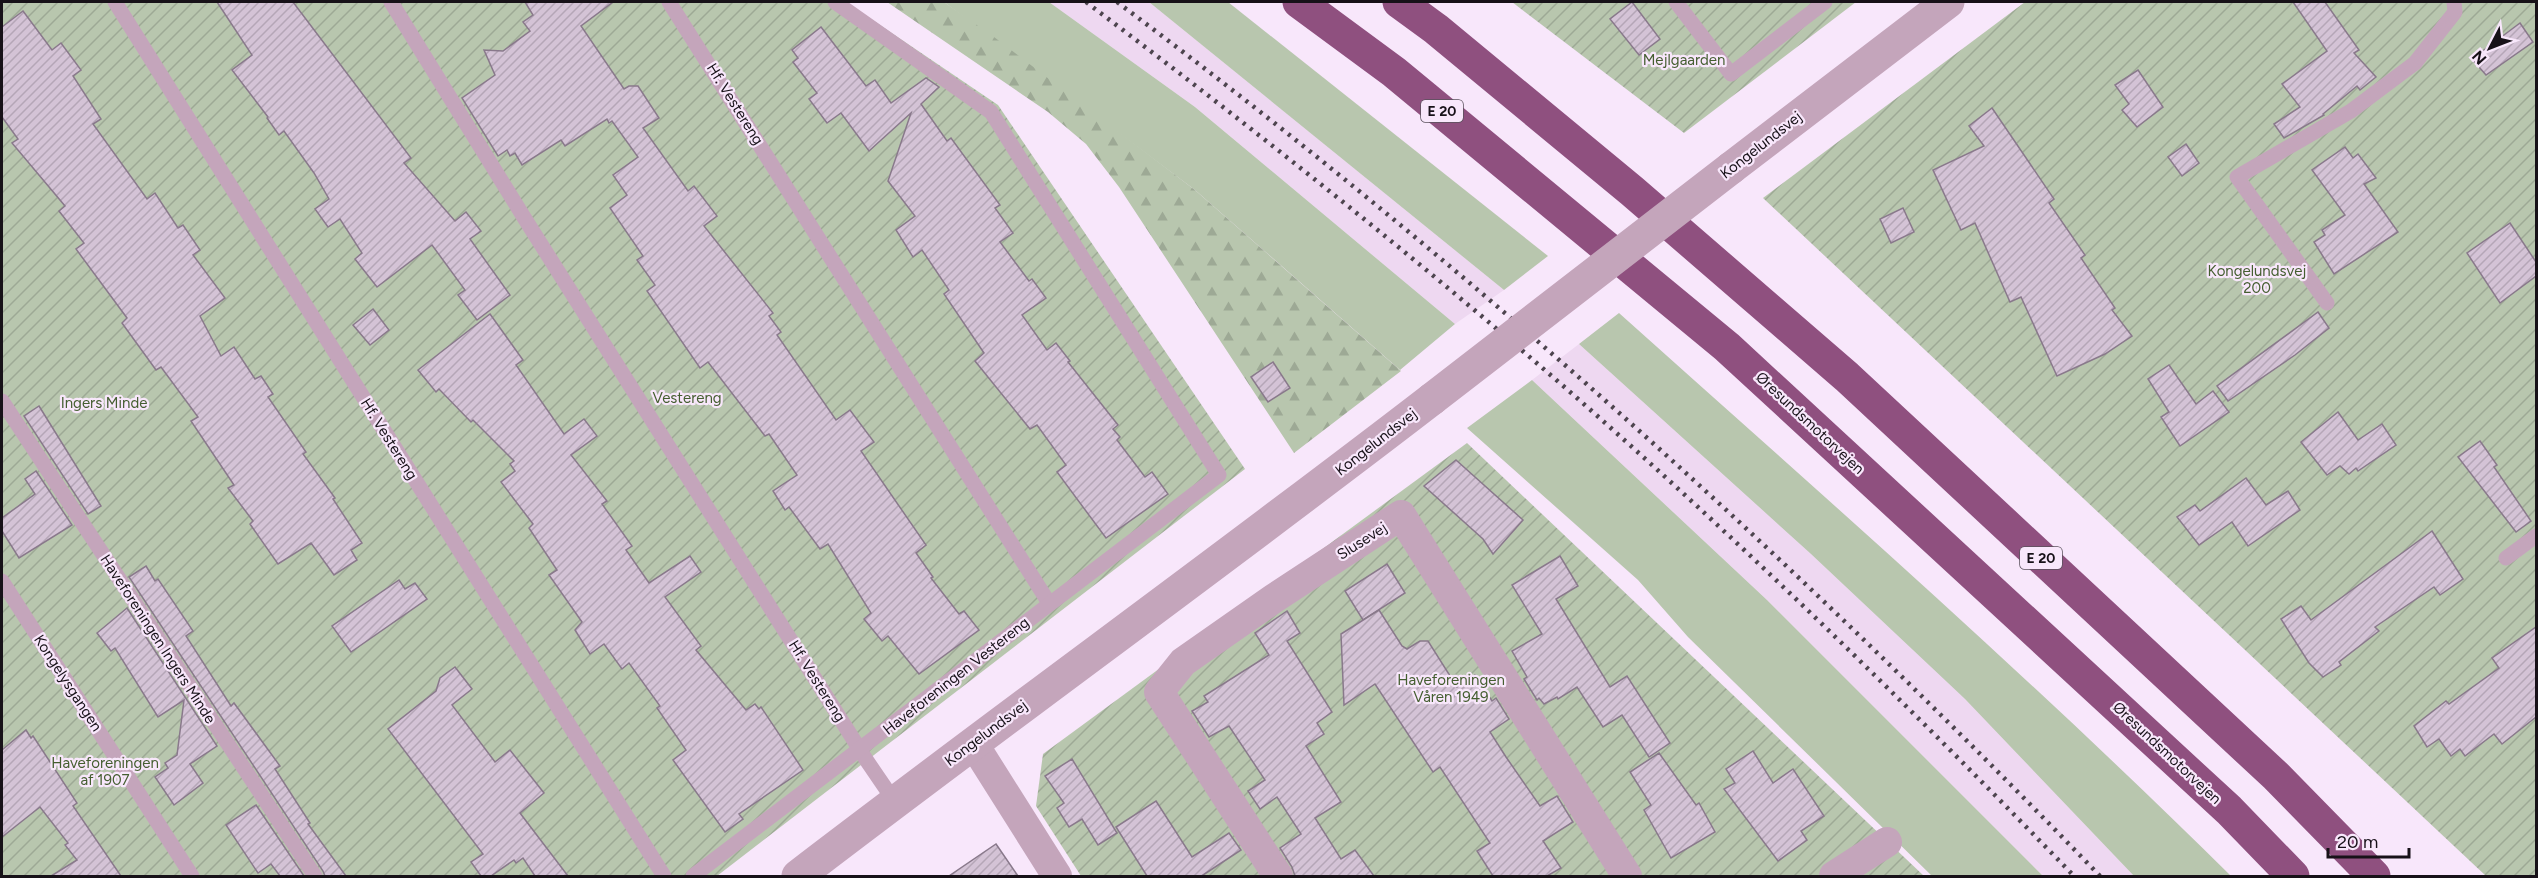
<svg xmlns="http://www.w3.org/2000/svg" width="2538" height="878" font-family="Figtree,sans-serif">
  <defs>
    <pattern id="forest-firs" width="22" height="20" patternUnits="userSpaceOnUse" patternTransform="scale(1.5)"><rect width="22" height="20" fill="#b8c6ae"/><path d="M5 1l3.5 6h-7zM16 11l3.5 6h-7z" fill="#9da995"/></pattern>
    <pattern id="garden-furrows" width="10" height="10" patternUnits="userSpaceOnUse" patternTransform="scale(1.5)"><rect width="10" height="10" fill="#b8c6ae"/><path d="M-1 1l2-2M0 10L10 0M9 11l2-2" fill="none" stroke="#9da995"/></pattern>
    <pattern id="building-hatch" width="6" height="6" patternUnits="userSpaceOnUse" patternTransform="scale(1.5)"><rect width="6" height="6" fill="#d4c3d6"/><path d="M-1 1l2-2M0 6l6-6M5 7l2-2" fill="none" stroke="#b5a6b7"/></pattern>
  </defs>
  <rect width="100%" height="100%" fill="#f8e7fb"/>
  <g fill="#eed8f1">
    <polygon points="1049,2 1149,2 1504,290 1455,324 1195,107"/>
    <polygon points="1579,344 1811,554 1965,699 2134,876 2043,876 1767,600 1532,380"/>
  </g>
  <g fill="#b8c6ae">
    <polygon points="944,2 1049,2 1195,107 1455,324 1400,370 1195,190"/>
    <polygon points="1149,2 1228,2 1548,256 1504,290"/>
    <path d="M1619,313C1826,498 2034,681 2231,876H2134L1965,699L1811,554L1579,344Z"/>
    <polygon points="1532,380 1767,600 2043,876 1932,876 1688,637 1638,580 1467,428"/>
  </g>
  <polygon fill="url(#forest-firs)" points="887,2 944,2 994,37 1195,190 1401,371 1294,453 1119,187 1086,144 1048,112"/>
  <g fill="url(#garden-furrows)">
    <polygon points="2,2 846,2 998,105 1245,469 717,876 2,876"/>
    <polygon points="1512,2 1856,2 1684,133"/>
    <polygon points="2025,2 2536,2 2536,876 2486,876 1763,198"/>
    <polygon points="1467,443 1924,876 1081,876 1036,806 1043,754"/>
  </g>
  <g fill="url(#building-hatch)" stroke="#89798b" stroke-width="1.5">
    <polygon points="217,2 293,2 411,158 404,163 455,221 466,212 481,231 470,239 510,295 477,320 458,295 465,290 432,245 377,287 355,259 362,253 340,219 328,227 315,209 329,199 314,173 284,131 279,135 267,118 268,117 232,70 252,55"/>
    <polygon points="525,2 613,2 581,26 624,89 629,86 638,86 659,118 643,128 688,191 694,186 717,216 704,226 773,313 769,316 781,332 777,335 836,420 850,410 874,442 861,451 926,545 916,553 933,577 931,578 959,614 964,611 979,630 919,674 888,636 882,641 864,619 871,613 828,544 820,549 789,507 785,510 773,491 797,475 769,434 765,436 708,362 700,368 647,291 655,285 637,260 643,256 610,208 627,195 613,175 638,157 612,121 609,123 607,119 565,146 561,140 522,165 515,153 510,156 507,150 498,156 462,98 495,75 484,50 503,51 530,31 523,22 533,15"/>
    <polygon points="1632,2 1660,39 1639,55 1610,19"/>
    <polygon points="2293,2 2325,2 2359,50 2354,53 2376,77 2360,90 2357,86 2323,114 2324,115 2284,138 2274,124 2300,107 2282,84 2327,51"/>
    <polygon points="23,11 52,50 61,43 81,70 73,76 101,119 93,124 147,199 155,193 178,228 183,225 200,250 193,255 225,298 200,316 221,356 234,347 255,379 261,376 273,394 268,397 306,452 303,454 335,498 333,499 362,543 351,550 357,560 334,575 311,543 278,564 250,524 253,521 228,488 234,485 191,421 198,417 161,367 156,370 122,323 127,318 76,249 84,243 59,211 65,206 12,143 18,139 2,117 2,27"/>
    <polygon points="2520,23 2533,42 2486,75 2472,59"/>
    <polygon points="821,27 866,86 875,80 891,103 926,78 939,87 921,104 947,141 951,138 1000,205 995,208 1013,233 1000,242 1029,281 1032,279 1046,298 1022,315 1047,350 1056,343 1070,361 1068,362 1118,425 1113,429 1120,437 1117,440 1145,477 1152,472 1168,494 1106,538 1057,472 1066,465 1037,425 1030,429 975,361 984,353 944,294 949,290 922,250 913,257 896,230 915,216 888,181 911,113 869,151 841,113 827,123 809,99 817,93 793,62 798,58 792,50"/>
    <polygon points="2138,70 2163,107 2137,127 2122,110 2129,104 2115,85"/>
    <polygon points="1992,108 2054,199 2049,203 2085,255 2081,258 2115,308 2112,310 2132,336 2105,354 2057,376 2021,297 2010,302 1975,223 1961,230 1933,170 1984,146 1969,126"/>
    <polygon points="2186,144 2199,163 2182,176 2168,157"/>
    <polygon points="2345,147 2353,158 2358,154 2376,178 2364,184 2398,232 2334,274 2314,242 2325,235 2322,230 2345,215 2312,170"/>
    <polygon points="1903,208 1914,232 1891,243 1880,219"/>
    <polygon points="2510,223 2536,262 2536,276 2500,303 2467,253"/>
    <polygon points="373,309 389,330 370,345 353,325"/>
    <polygon points="2318,312 2329,328 2295,355 2228,401 2217,386"/>
    <polygon points="490,314 523,360 516,365 564,434 584,419 597,436 571,455 607,501 602,504 632,546 626,550 649,583 690,556 701,572 665,597 701,646 696,650 746,710 755,704 759,709 761,707 803,770 739,814 743,819 725,832 673,760 686,750 657,708 660,706 629,663 622,669 604,644 590,654 575,630 582,622 549,575 557,570 529,528 533,524 501,482 515,471 510,464 514,461 473,420 471,422 439,389 436,392 418,370"/>
    <polygon points="1273,362 1290,388 1268,402 1251,377"/>
    <polygon points="2169,365 2196,404 2213,391 2229,412 2180,446 2161,417 2169,412 2148,379"/>
    <polygon points="39,406 101,506 88,514 24,416"/>
    <polygon points="2338,412 2358,440 2382,424 2396,445 2358,471 2356,468 2349,474 2340,466 2327,475 2301,442"/>
    <polygon points="2480,441 2497,465 2494,467 2531,521 2516,532 2458,457"/>
    <polygon points="1456,460 1523,520 1493,554 1483,539 1424,486"/>
    <polygon points="36,471 72,525 19,558 2,531 2,518 35,494 25,479"/>
    <polygon points="2246,478 2266,505 2288,491 2300,510 2248,546 2232,522 2199,545 2177,517 2195,505 2200,511"/>
    <polygon points="2432,531 2463,579 2440,595 2434,587 2375,627 2379,631 2339,662 2341,665 2323,677 2309,663 2281,619 2301,606 2311,620"/>
    <polygon points="1560,556 1578,586 1556,599 1610,687 1627,676 1670,743 1649,757 1622,715 1603,727 1577,687 1558,699 1557,697 1544,704 1539,698 1537,700 1524,679 1527,677 1512,651 1542,634 1512,585"/>
    <polygon points="1387,564 1405,593 1363,620 1345,591"/>
    <polygon points="146,566 155,581 158,579 193,631 186,636 231,706 234,703 280,766 275,769 310,823 308,824 346,876 325,876 323,871 129,577"/>
    <polygon points="399,580 405,589 415,583 427,599 351,652 332,626"/>
    <polygon points="127,608 217,746 190,764 203,783 174,805 155,777 168,768 165,763 177,755 184,700 158,717 115,648 111,651 97,633"/>
    <polygon points="1379,610 1402,646 1407,649 1420,641 1428,641 1457,687 1475,675 1492,701 1496,698 1509,719 1490,732 1506,757 1540,806 1557,796 1573,822 1543,841 1561,868 1547,876 1493,876 1477,851 1490,843 1440,767 1433,772 1375,684 1344,705 1341,634"/>
    <polygon points="1287,611 1300,633 1287,641 1332,712 1317,723 1324,734 1306,746 1341,802 1315,818 1341,859 1355,850 1374,876 1295,876 1292,867 1280,848 1301,834 1277,797 1260,809 1248,791 1265,780 1229,726 1209,737 1192,711 1208,702 1204,696 1269,655 1255,633"/>
    <polygon points="2536,627 2536,717 2502,744 2494,734 2465,756 2460,749 2451,756 2439,739 2427,747 2414,726 2446,701 2449,704 2499,668 2492,658"/>
    <polygon points="455,667 472,689 452,705 495,762 510,750 544,793 520,813 568,876 535,876 523,858 516,863 514,860 491,876 481,876 471,862 483,854 388,729 436,691 440,678"/>
    <polygon points="26,730 31,738 33,736 77,803 73,806 121,876 51,876 77,860 65,845 68,843 40,807 2,837 2,750"/>
    <polygon points="1753,751 1773,783 1793,769 1824,816 1801,831 1807,840 1778,861 1724,789 1735,783 1726,769"/>
    <polygon points="1659,753 1696,805 1699,803 1715,832 1671,858 1644,810 1651,805 1630,772"/>
    <polygon points="1072,759 1117,833 1098,845 1082,819 1069,827 1057,808 1064,803 1045,776"/>
    <polygon points="1156,801 1192,857 1229,833 1241,850 1203,875 1205,876 1147,876 1116,827"/>
    <polygon points="256,805 304,876 280,876 271,864 258,873 226,825"/>
    <polygon points="996,844 1018,876 949,876"/>
  </g>
  <g fill="none" stroke-linecap="round" stroke-linejoin="round">
    <g stroke="#c4a5bb" stroke-width="15">
      <polyline points="115,2 664,876"/>
      <polyline points="391,2 525,219 867,761 895,802"/>
      <polyline points="669,2 1049,603"/>
      <polyline points="1676,2 1731,74 1825,2"/>
      <polyline points="2327,303 2237,177 2351,111 2415,63 2455,12 2454,2"/>
      <polyline points="2,401 315,876"/>
      <polyline points="2506,558 2536,536"/>
      <polyline points="2,581 192,876"/>
      <polyline points="693,876 1219,475 991,112 835,2"/>
    </g>
    <g stroke="#c4a5bb" stroke-width="30">
      <polyline points="973,743 1057,876"/>
      <polyline points="1278,876 1159,692 1183,662 1273,599 1401,515 1627,876"/>
      <polyline points="1834,876 1887,842"/>
    </g>
    <g stroke="#c4a5bb" stroke-width="33">
      <polyline points="1731,168 1948,2"/>
      <path d="M798,876C1008,715 1222,561 1432,399"/>
    </g>
    <g stroke="#8f507f" stroke-width="33">
      <polyline points="1299,2 1394,72 1727,347 2229,810 2293,876"/>
      <polyline points="1399,2 1436,29 1632,191 1847,377 2276,776 2374,876"/>
    </g>
    <g stroke="#4d444e" stroke-width="4.5" stroke-dasharray="3 6" stroke-linecap="butt">
      <path d="M1086,2C1254,129 1418,259 1577,398C1750,550 1914,711 2074,876"/>
      <path d="M1117,2C1469,265 1795,560 2100,876"/>
    </g>
    <polyline stroke="#c4a5bb" stroke-width="33" points="1432,399 1731,168"/>
  </g>
  <g text-anchor="middle" stroke-width="4.5" stroke-linejoin="round" paint-order="stroke">
    <g fill="#f8e7fb" stroke="#5a515c" stroke-width="1.5">
      <rect x="1421" y="100" width="42" height="22" rx="4.5"/>
      <rect x="2020" y="547" width="42" height="22" rx="4.5"/>
    </g>
    <g font-size="14" font-weight="bold" fill="#171118">
      <text x="1442" y="116">E 20</text>
      <text x="2041" y="563">E 20</text>
    </g>
    <g font-size="15" fill="#445e30" stroke="#f8e7fb">
      <text x="1684" y="65">Mejlgaarden</text>
      <text x="2257" y="276">Kongelundsvej<tspan x="2257" dy="17">200</tspan></text>
      <text x="687" y="403">Vestereng</text>
      <text x="104" y="408">Ingers Minde</text>
      <text x="1451" y="685">Haveforeningen<tspan x="1451" dy="17">Våren 1949</tspan></text>
      <text x="105" y="768">Haveforeningen<tspan x="105" dy="17">af 1907</tspan></text>
    </g>
    <g font-size="15" fill="#171118" stroke="#f8e7fb">
      <text transform="translate(735 104) rotate(58)" y="5">Hf. Vestereng</text>
      <text transform="translate(1761 145) rotate(-38)" y="5">Kongelundsvej</text>
      <text transform="translate(1810 423) rotate(43)" y="5">Øresundsmotorvejen</text>
      <text transform="translate(389 439) rotate(58)" y="5">Hf. Vestereng</text>
      <text transform="translate(1376 442) rotate(-38)" y="5">Kongelundsvej</text>
      <text transform="translate(1362 541) rotate(-33)" y="5">Slusevej</text>
      <text transform="translate(158 639) rotate(57)" y="5">Haveforeningen Ingers Minde</text>
      <text transform="translate(956 676) rotate(-38)" y="5">Haveforeningen Vestereng</text>
      <text transform="translate(817 681) rotate(58)" y="5">Hf. Vestereng</text>
      <text transform="translate(68 683) rotate(57)" y="5">Kongelysgangen</text>
      <text transform="translate(986 733) rotate(-37)" y="5">Kongelundsvej</text>
      <text transform="translate(2167 753) rotate(43)" y="5">Øresundsmotorvejen</text>
    </g>
  </g>
  <rect width="2538" height="878" fill="none" stroke="#171118" stroke-width="6"/>
  <g transform="translate(2490 48) rotate(228)" stroke="#f8e7fb" stroke-width="4.5" paint-order="stroke">
  <path d="M0-4.5L10 22L0 15L-10 22Z" fill="#171118"/>
  <text y="-9" font-size="16" font-weight="bold" text-anchor="middle" fill="#171118">N</text>
  </g>
  <path d="M2328 848v9h81v-9" fill="none" stroke="#171118" stroke-width="3"/>
  <text x="2337" y="848" font-size="18" fill="#171118" stroke="#f8e7fb" stroke-width="4.5" paint-order="stroke">20 m</text>
</svg>
